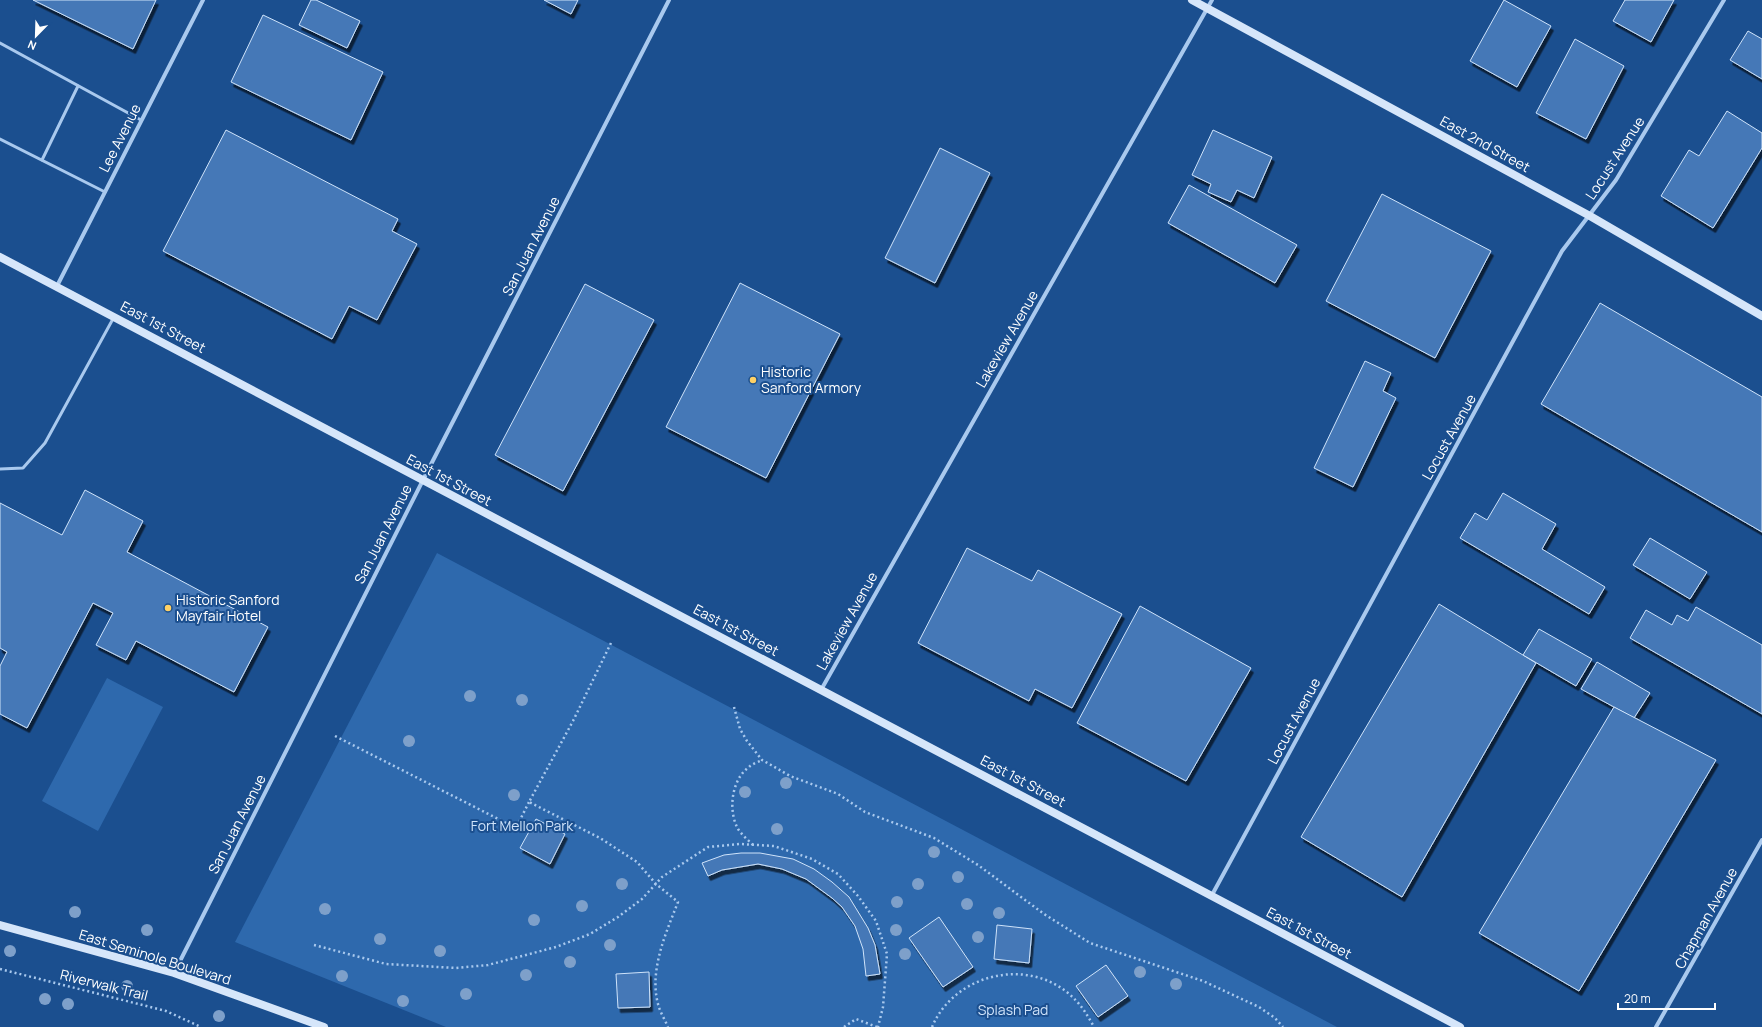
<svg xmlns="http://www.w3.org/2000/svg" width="1762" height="1027" font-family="Manrope,sans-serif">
  <defs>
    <filter id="shadow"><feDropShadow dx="2.5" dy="4.5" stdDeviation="0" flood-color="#0009"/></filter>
  </defs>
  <rect width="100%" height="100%" fill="#1b4f8f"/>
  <g fill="#2e69ad">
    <polygon points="437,553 1337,1027 446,1027 235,942"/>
    <polygon points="107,678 163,707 98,831 42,801"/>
  </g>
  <g fill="#4478b7" stroke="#cfe3fa" filter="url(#shadow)">
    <polygon points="33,0 156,0 133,49"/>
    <polygon points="311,0 316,0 360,21 347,48 299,25"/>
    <polygon points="544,0 578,0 571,14"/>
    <polygon points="1504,0 1551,26 1517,87 1470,61"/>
    <polygon points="1625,0 1674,0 1651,42 1613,21"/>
    <polygon points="263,15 383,72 351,140 231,82"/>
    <polygon points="1748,31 1762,39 1762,79 1730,60"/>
    <polygon points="1575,39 1624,66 1586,139 1536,113"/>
    <polygon points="1727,111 1762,133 1762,148 1713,228 1661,196 1689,150 1699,156"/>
    <polygon points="226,130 398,219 392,231 417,244 377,320 349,306 332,339 163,251"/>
    <polygon points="1213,130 1272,157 1254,198 1237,190 1231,202 1208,192 1211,184 1192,175"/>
    <polygon points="940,148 990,173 935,283 885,258"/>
    <polygon points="1189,185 1297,245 1275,283 1168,223"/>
    <polygon points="1382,194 1491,251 1435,358 1326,301"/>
    <polygon points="740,283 840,334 766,478 666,427"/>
    <polygon points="585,284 654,320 563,491 495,455"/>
    <polygon points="1600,303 1762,397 1762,532 1541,404"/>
    <polygon points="1365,361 1391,373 1383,391 1396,398 1353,487 1314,468"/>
    <polygon points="85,490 143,521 127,552 268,627 234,692 136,641 126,660 96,645 113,613 93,603 27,728 0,714 0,666 7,652 0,648 0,503 62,535"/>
    <polygon points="1503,493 1556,524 1542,549 1605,587 1589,614 1460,538 1475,513 1487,520"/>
    <polygon points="1650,538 1707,572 1690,599 1633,565"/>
    <polygon points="967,548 1032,581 1038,570 1122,614 1072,708 1035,689 1029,701 918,643"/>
    <polygon points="1439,604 1536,663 1402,897 1301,837"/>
    <polygon points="1140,606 1251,668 1186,781 1077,723"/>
    <polygon points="1696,607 1762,645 1762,714 1630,638 1646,610 1672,625 1677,615 1688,621"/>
    <polygon points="1539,629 1592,659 1576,686 1523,655"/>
    <polygon points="1597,662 1650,693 1634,718 1581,689"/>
    <polygon points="1614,707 1716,760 1579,991 1479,933"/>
    <polygon points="536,819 565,834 550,864 520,848"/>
    <polygon points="741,853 760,853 793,859 814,869 832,882 849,897 868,928 875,945 880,974 866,976 863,949 855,926 842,907 832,898 806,879 782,869 758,864 722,870 708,876 702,863 724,855"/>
    <polygon points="939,917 973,967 943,987 909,938"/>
    <polygon points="997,925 1032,929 1029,963 994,959"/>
    <polygon points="1106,965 1128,996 1098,1017 1076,986"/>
    <polygon points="649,972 650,1007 618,1008 616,974"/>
  </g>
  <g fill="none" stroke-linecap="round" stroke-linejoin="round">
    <g stroke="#a9c9ee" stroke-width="2.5" stroke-dasharray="2 3" stroke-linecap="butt">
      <path d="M611,643L573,721L529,802L600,838L637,862L656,884L678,902C666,933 649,970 658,1004C660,1012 665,1020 668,1027"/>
      <polyline points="734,707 740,729 747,741 762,760 771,765 790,776 838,794 865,812 934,838 978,865 1044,914 1090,943 1203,981 1259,1007 1275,1018 1283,1027"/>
      <polyline points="335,736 516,828 529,802"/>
      <path d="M753,845C748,840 742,835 738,829C728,811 731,780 749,767C752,764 758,762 762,760"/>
      <polyline points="314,945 386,964 456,968 488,965 556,947 590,934 618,917 642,899 662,877 708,847 740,844 774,846 812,859 838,874 858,896 876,921 887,954 883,1007 878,1027"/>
      <polyline points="0,969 166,1011 201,1027"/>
      <polyline points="844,1027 856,1019 877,1027"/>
      <path d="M932,1027C954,975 1024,957 1068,993C1080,1003 1087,1014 1094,1027"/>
    </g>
    <g stroke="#a9c9ee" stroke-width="3">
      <polyline points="0,43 141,120"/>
      <polyline points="0,139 105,192"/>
      <polyline points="42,160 78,86"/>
      <polyline points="0,469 23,468 45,443 114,317"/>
    </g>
    <g stroke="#a9c9ee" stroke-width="4">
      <polyline points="57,286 203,0"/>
      <polyline points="821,690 1212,0"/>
      <polyline points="1212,895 1562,251 1616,180 1724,0"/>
      <polyline points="174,973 423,480 669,0"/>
      <polyline points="1656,1027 1762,840"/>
    </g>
    <g stroke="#d6e6fa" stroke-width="8">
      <polyline points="1192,0 1590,216 1762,316"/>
      <polyline points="0,257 1460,1027"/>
      <polyline points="0,925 174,973 324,1027"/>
    </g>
  </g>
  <g fill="#7ea0ca">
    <circle cx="470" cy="696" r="6"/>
    <circle cx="522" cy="700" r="6"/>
    <circle cx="409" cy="741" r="6"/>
    <circle cx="786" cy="783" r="6"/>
    <circle cx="745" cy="792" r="6"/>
    <circle cx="514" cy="795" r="6"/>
    <circle cx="777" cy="829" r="6"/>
    <circle cx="934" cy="852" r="6"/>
    <circle cx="958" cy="877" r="6"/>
    <circle cx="622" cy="884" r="6"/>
    <circle cx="918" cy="884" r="6"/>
    <circle cx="897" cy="902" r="6"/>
    <circle cx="967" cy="904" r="6"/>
    <circle cx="582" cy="906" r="6"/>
    <circle cx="325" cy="909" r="6"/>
    <circle cx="75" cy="912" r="6"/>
    <circle cx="999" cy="913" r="6"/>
    <circle cx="534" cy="920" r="6"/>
    <circle cx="147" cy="930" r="6"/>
    <circle cx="896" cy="930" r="6"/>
    <circle cx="978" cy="937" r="6"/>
    <circle cx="380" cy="939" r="6"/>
    <circle cx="610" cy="945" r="6"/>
    <circle cx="10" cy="951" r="6"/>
    <circle cx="440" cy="951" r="6"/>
    <circle cx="905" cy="954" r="6"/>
    <circle cx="570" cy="962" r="6"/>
    <circle cx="1140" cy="972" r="6"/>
    <circle cx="526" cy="975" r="6"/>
    <circle cx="342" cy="976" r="6"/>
    <circle cx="1176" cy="984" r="6"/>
    <circle cx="127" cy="986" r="6"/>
    <circle cx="466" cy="994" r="6"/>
    <circle cx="45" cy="999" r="6"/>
    <circle cx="403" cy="1001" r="6"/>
    <circle cx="68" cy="1004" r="6"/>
    <circle cx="219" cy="1016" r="6"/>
  </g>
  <g fill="#ffd166" stroke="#1b4f8f" stroke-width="1.5">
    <circle cx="753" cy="380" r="4"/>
    <circle cx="168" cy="608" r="4"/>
  </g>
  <g text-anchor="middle" stroke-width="4" stroke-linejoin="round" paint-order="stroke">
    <g font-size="14" fill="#fff" stroke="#1b4f8f">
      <text transform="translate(120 138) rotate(-63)" y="5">Lee Avenue</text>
      <text transform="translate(1485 144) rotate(29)" y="5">East 2nd Street</text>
      <text transform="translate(1615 158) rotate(-57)" y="5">Locust Avenue</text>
      <text transform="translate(531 246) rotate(-63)" y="5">San Juan Avenue</text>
      <text transform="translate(163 327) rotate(28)" y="5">East 1st Street</text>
      <text transform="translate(1007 339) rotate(-60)" y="5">Lakeview Avenue</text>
      <text transform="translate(1449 437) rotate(-61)" y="5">Locust Avenue</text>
      <text transform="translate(449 480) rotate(28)" y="5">East 1st Street</text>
      <text transform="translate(383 534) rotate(-63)" y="5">San Juan Avenue</text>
      <text transform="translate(847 621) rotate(-61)" y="5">Lakeview Avenue</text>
      <text transform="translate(736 630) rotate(28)" y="5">East 1st Street</text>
      <text transform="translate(1294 721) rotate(-62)" y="5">Locust Avenue</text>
      <text transform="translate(1023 781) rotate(28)" y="5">East 1st Street</text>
      <text transform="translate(237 824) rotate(-63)" y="5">San Juan Avenue</text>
      <text transform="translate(1706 918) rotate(-61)" y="5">Chapman Avenue</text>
      <text transform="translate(1309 933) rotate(28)" y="5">East 1st Street</text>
      <text transform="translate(155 957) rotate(17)" y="5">East Seminole Boulevard</text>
      <text transform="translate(104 985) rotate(14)" y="5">Riverwalk Trail</text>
    </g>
    <g font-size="14" fill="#fff" stroke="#1b4f8f" text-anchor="start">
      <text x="761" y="377">Historic<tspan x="761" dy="16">Sanford Armory</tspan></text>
      <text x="176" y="605">Historic Sanford<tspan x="176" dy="16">Mayfair Hotel</tspan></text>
    </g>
    <g font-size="14" fill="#cfe3fa" stroke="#1b4f8f">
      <text x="522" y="831">Fort Mellon Park</text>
      <text x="1013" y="1015">Splash Pad</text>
    </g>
  </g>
  <g transform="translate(36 36) rotate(203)" stroke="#1b4f8f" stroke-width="3" paint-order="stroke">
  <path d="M0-3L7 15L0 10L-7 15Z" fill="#ffffff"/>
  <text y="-6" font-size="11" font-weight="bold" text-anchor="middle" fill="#ffffff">N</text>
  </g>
  <path d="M1618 1003v6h97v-6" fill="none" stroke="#ffffff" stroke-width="2"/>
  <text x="1624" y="1003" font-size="12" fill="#ffffff" stroke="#1b4f8f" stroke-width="3" paint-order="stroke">20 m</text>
</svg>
